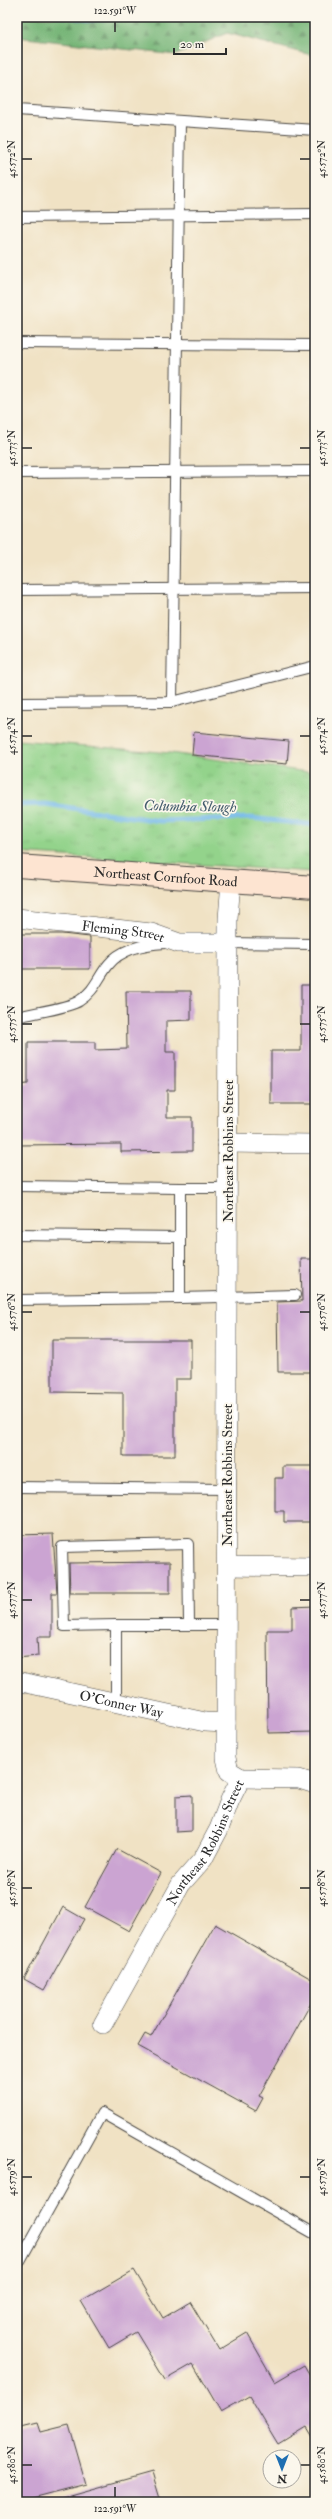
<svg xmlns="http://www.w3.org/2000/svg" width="332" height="2519" font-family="'IM FELL Double Pica',serif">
  <defs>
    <pattern id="grass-tufts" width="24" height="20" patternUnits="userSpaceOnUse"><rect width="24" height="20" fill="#93d38b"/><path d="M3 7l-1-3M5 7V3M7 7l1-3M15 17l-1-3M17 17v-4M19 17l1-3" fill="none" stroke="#7fb578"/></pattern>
    <pattern id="forest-firs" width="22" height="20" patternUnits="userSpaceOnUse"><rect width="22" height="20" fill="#76b577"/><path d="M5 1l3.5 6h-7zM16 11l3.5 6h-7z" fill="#619362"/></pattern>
    <pattern id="water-ripples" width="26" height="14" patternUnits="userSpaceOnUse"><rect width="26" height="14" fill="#6fb8e8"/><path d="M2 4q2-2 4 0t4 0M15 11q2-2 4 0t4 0" fill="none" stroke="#5b96bc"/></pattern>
  </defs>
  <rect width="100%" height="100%" fill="#fbf7ec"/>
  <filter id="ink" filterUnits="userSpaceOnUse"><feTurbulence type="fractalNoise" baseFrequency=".025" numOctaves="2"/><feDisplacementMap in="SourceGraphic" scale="8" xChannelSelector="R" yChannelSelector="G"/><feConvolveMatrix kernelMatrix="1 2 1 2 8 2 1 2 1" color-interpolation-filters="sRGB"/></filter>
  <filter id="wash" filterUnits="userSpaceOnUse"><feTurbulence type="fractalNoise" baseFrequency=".012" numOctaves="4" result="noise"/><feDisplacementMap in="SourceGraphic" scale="16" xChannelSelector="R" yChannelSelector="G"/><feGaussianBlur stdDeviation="0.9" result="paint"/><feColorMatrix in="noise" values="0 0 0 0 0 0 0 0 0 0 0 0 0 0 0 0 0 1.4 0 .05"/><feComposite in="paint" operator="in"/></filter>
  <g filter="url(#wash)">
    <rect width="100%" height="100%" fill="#f0e2c4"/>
    <polygon fill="url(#grass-tufts)" stroke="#5f7f5b" points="17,740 170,753 315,773 315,872 17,853"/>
    <polygon fill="url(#forest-firs)" stroke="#507051" points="17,17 57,17 91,22 166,17 315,17 315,56 227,33 176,55 17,37"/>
    <polygon fill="url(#water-ripples)" stroke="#4d728a" points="57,17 166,17 91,22"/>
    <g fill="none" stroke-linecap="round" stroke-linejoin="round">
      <polyline stroke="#6fb8e8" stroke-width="5" points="17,805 45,804 160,821 250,818 315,825"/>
    </g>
    <g id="blocks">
      <g fill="#cba4d2">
        <polygon points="194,732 289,741 287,764 192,755"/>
        <polygon points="17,934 62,934 90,937 90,969 17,969"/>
        <polygon points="301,985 315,985 315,1104 271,1104 271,1051 301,1051"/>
        <polygon points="126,991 191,991 191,1020 166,1021 166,1052 175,1052 175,1090 167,1090 167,1117 192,1117 192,1151 121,1152 121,1144 17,1145 17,1085 28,1084 28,1042 95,1042 95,1050 127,1049"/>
        <polygon points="301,1259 315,1259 315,1372 278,1372 277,1302 302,1301"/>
        <polygon points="52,1340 191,1340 191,1379 175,1379 175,1456 123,1456 123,1393 52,1392"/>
        <polygon points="283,1466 315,1466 315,1522 284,1522 284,1511 275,1511 275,1478 283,1478"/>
        <polygon points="53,1534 57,1593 52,1593 52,1637 37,1637 38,1656 17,1658 17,1535"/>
        <polygon points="170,1562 170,1593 70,1593 69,1563"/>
        <polygon points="315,1606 315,1732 268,1733 267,1630 292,1630 292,1607"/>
        <polygon points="192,1795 192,1831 176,1832 176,1796"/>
        <polygon points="117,1849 161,1873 129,1931 85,1907"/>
        <polygon points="63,1907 84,1919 44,1990 24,1979"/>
        <polygon points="215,1924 315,1981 315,1996 259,2096 263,2098 256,2111 138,2046 145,2034 151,2037"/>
        <polygon points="134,2270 163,2318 190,2302 219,2350 247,2333 275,2382 304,2365 315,2384 315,2442 306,2427 278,2444 249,2396 221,2412 193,2364 165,2380 136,2332 109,2348 81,2301"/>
        <polygon points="38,2423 41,2432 69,2425 86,2484 17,2502 17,2428"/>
        <polygon points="152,2472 161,2502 59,2502 59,2498"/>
      </g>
    </g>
  </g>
  <g filter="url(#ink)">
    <use href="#blocks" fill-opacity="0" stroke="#494642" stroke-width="1"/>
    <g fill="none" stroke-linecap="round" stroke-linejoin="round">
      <g stroke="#494642" stroke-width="12">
        <g id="lane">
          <polyline points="17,110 315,130"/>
          <polyline points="17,217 315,214"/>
          <polyline points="17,343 315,345"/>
          <polyline points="17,473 315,471"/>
          <polyline points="17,590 315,588"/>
          <polyline points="172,702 180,121"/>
          <polyline points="17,703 172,702 315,666"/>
          <polyline points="228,943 315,944"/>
          <path d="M17,1017C31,1013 69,1008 79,1001C95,991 98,977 109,964C122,948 146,944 165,943"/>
          <polyline points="17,1186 180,1188"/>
          <polyline points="227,1188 180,1188 180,1298 295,1295"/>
          <polyline points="17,1235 180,1237"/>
          <polyline points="17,1300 180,1298"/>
          <polyline points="17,1487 227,1489"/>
          <polyline points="116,1625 64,1626 62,1547 188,1544 189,1624"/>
          <polyline points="116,1704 116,1625 226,1625"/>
          <polyline points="17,2266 102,2113 315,2234"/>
        </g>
      </g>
      <g stroke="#494642" stroke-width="20">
        <g id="street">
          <polyline points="231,881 228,919 226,1758 229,1771 241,1778"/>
          <path id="s1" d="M17,918L151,933L179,943H228"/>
          <polyline points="227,1143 315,1144"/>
          <polyline points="227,1566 315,1567"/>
          <path id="s2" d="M17,1681L205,1722L226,1723"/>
          <polyline points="241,1778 299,1779 315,1784"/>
          <path id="s3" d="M103,2024L181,1884L203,1859L219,1829L230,1800L241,1778"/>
        </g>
      </g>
      <g stroke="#494642" stroke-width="24">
        <g id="secondary">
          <path id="s4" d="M17,866L315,887"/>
        </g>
      </g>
      <use href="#lane" stroke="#fff" stroke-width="10"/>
      <use href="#street" stroke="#fff" stroke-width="19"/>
      <use href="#secondary" stroke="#fde4d1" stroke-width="22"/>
    </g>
  </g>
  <path fill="none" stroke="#2b2b2b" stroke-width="1.5" d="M115,22V32M22,159H32M300,159H310M22,448H32M300,448H310M22,736H32M300,736H310M22,1024H32M300,1024H310M22,1312H32M300,1312H310M22,1600H32M300,1600H310M22,1888H32M300,1888H310M22,2177H32M300,2177H310M22,2465H32M300,2465H310M115,2487V2497"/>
  <g text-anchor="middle" stroke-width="3.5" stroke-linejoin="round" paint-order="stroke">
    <g font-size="14" fill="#2b2b2b" stroke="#fbf7ec">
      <text dy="5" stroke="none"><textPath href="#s4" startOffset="149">Northeast Cornfoot Road</textPath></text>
      <text dy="5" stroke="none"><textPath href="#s1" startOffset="107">Fleming Street</textPath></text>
      <text transform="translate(228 1151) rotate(-90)" y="5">Northeast Robbins Street</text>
      <text transform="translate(227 1475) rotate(-90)" y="5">Northeast Robbins Street</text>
      <text dy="5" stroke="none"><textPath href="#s2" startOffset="107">O'Conner Way</textPath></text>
      <text dy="5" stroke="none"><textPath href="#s3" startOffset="209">Northeast Robbins Street</textPath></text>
    </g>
    <g font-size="15" font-style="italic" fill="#435c6d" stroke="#fbf7ec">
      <text transform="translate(190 806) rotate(1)" y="5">Columbia Slough</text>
    </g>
  </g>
  <rect width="332" height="2519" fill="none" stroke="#fbf7ec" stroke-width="44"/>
  <g transform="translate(282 2469) rotate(180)"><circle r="19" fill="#fbf7ec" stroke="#a8a59f"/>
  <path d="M0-3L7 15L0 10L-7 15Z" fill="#1f6fb2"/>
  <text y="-6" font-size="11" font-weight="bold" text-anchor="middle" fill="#2b2b2b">N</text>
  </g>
  <path d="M174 48v6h52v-6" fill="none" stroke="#2b2b2b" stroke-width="2"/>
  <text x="180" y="48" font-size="12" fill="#2b2b2b" stroke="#fbf7ec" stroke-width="3" paint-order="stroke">20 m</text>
  <rect x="22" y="22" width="288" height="2475" fill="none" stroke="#2b2b2b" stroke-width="1.5"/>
  <g font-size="10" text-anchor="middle" fill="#2b2b2b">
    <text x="115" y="14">122.591°W</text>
    <text transform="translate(321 159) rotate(-90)" y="4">45.572°N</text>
    <text transform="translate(11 159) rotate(-90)" y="4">45.572°N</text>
    <text transform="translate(11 448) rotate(-90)" y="4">45.573°N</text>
    <text transform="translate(321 448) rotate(-90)" y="4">45.573°N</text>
    <text transform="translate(11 736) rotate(-90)" y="4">45.574°N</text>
    <text transform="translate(321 736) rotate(-90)" y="4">45.574°N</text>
    <text transform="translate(321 1024) rotate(-90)" y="4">45.575°N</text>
    <text transform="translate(11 1024) rotate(-90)" y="4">45.575°N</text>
    <text transform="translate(321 1312) rotate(-90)" y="4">45.576°N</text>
    <text transform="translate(11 1312) rotate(-90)" y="4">45.576°N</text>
    <text transform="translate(11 1600) rotate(-90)" y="4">45.577°N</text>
    <text transform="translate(321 1600) rotate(-90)" y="4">45.577°N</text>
    <text transform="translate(321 1888) rotate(-90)" y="4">45.578°N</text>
    <text transform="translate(11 1888) rotate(-90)" y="4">45.578°N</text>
    <text transform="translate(11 2177) rotate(-90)" y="4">45.579°N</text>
    <text transform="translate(321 2177) rotate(-90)" y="4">45.579°N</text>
    <text transform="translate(321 2465) rotate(-90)" y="4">45.580°N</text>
    <text transform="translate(11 2465) rotate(-90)" y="4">45.580°N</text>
    <text x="115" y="2512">122.591°W</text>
  </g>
</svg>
